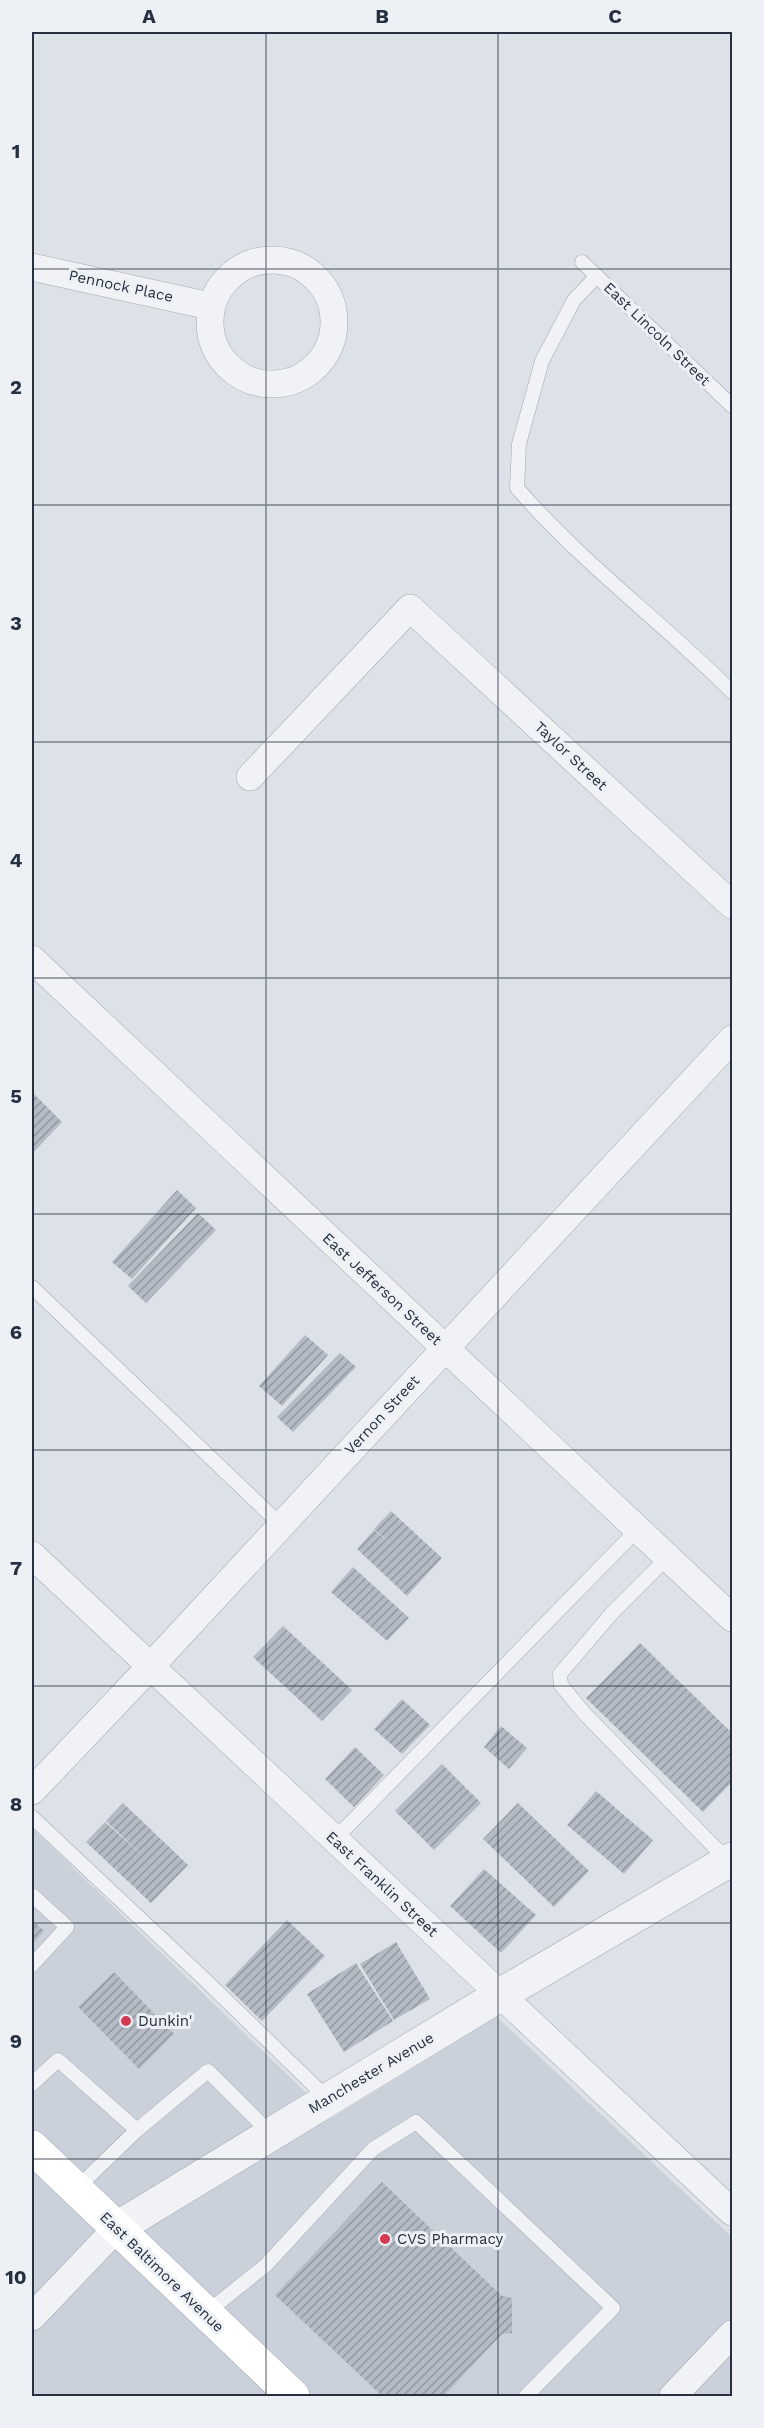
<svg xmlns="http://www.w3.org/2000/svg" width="764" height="2428" font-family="'Work Sans',sans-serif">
  <defs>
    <pattern id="building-hatch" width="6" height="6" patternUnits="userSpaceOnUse" patternTransform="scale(1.5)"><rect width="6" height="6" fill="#b4bbc5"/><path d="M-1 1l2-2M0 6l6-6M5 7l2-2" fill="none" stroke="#9298a1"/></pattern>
  </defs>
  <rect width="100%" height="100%" fill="#dde2e8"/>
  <polygon fill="#cbd1da" points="32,1828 332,2118 497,2017 732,2237 732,2396 32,2396"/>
  <g fill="url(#building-hatch)">
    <polygon points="32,1092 62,1122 32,1154"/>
    <polygon points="177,1190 196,1208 132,1279 112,1262"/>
    <polygon points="198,1213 216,1230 146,1303 128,1286"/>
    <polygon points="305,1335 328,1355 282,1406 259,1386"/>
    <polygon points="340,1353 356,1367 293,1432 277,1417"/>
    <polygon points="391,1511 442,1558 407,1596 357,1549 374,1530 392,1545 374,1529"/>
    <polygon points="353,1567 409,1618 387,1641 331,1592"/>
    <polygon points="283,1626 352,1690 322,1721 253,1657"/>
    <polygon points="640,1643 732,1733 732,1782 703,1812 586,1698"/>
    <polygon points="402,1699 430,1725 402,1754 374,1729"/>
    <polygon points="501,1726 527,1748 509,1769 484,1747"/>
    <polygon points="355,1747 384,1775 354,1807 325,1779"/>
    <polygon points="442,1764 481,1803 434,1850 395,1811"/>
    <polygon points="596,1791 653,1840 624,1874 567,1825"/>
    <polygon points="123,1803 188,1865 151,1903 86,1842 105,1822 142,1855 106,1821"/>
    <polygon points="518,1803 589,1871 554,1907 483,1839"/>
    <polygon points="484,1869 536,1915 501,1953 450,1906"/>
    <polygon points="32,1920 44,1931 32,1945"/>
    <polygon points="287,1920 325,1956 262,2021 225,1985"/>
    <polygon points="396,1942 430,1999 394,2020 360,1964"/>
    <polygon points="356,1963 393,2021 344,2052 307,1994"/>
    <polygon points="114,1972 174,2034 139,2069 78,2007"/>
    <polygon points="382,2182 502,2296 512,2298 512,2333 502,2334 444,2396 382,2396 275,2295"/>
  </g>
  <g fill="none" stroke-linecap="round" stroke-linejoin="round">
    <g stroke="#a2a9b2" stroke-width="15">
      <g id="service">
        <polyline points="582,262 732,406"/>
        <path d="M597,276L574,300L542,361L519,444L517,488C581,562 662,622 732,692"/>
        <polyline points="32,1287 281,1525"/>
        <polyline points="668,1557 612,1613 560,1674 561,1685 584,1713 728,1861"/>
        <polyline points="32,1817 199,1974 328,2099"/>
        <polyline points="335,1839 638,1529"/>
        <polyline points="32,1895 67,1927 32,1965"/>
        <polyline points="32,2084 58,2060 137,2130 208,2071 271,2134"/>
        <polyline points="76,2189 137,2130"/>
        <polyline points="206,2313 266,2265 373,2149 416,2122 613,2308 526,2396"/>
      </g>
    </g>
    <g stroke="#a2a9b2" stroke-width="28">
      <g id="minor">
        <circle cx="272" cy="322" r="62"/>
        <polyline points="32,267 210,306"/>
        <polyline points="250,777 410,608 732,905"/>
        <polyline points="32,959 732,1618"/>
        <polyline points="32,1555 732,2212"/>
        <polyline points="32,1791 150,1667 732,1039"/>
        <polyline points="32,2317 117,2228"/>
        <polyline points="673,2396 732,2334"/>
      </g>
    </g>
    <g stroke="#a2a9b2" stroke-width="34">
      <polyline id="tertiary" points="117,2228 500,1995 732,1859"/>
    </g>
    <g stroke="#9ca6b4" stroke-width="34">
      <polyline id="primary" points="32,2147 293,2396"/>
    </g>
    <use href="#service" stroke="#f0f2f6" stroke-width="14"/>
    <use href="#minor" stroke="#f0f2f6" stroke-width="27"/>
    <use href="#tertiary" stroke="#f0f2f6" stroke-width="33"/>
    <use href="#primary" stroke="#fff" stroke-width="33"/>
  </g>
  <path fill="none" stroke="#263040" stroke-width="1.5" stroke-opacity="0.55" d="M266,32V2396M498,32V2396M32,269H732M32,505H732M32,742H732M32,978H732M32,1214H732M32,1450H732M32,1686H732M32,1923H732M32,2159H732"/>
  <g fill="#d53a53" stroke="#edf1f6" stroke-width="2">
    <circle cx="126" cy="2021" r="6"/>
    <circle cx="385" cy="2239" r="6"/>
  </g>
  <g text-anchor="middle" stroke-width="6" stroke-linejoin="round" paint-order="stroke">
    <g font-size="15" fill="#263040" stroke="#edf1f6">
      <text transform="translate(121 286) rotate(12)" y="5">Pennock Place</text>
      <text transform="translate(657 334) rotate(44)" y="5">East Lincoln Street</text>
      <text transform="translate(571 756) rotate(43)" y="5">Taylor Street</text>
      <text transform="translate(382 1289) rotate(43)" y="5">East Jefferson Street</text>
      <text transform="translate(382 1415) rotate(-47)" y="5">Vernon Street</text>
      <text transform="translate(382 1884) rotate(43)" y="5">East Franklin Street</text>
      <text transform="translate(371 2073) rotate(-31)" y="5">Manchester Avenue</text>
      <text transform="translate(162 2272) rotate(44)" y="5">East Baltimore Avenue</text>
    </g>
    <g font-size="15" fill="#263040" stroke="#edf1f6" text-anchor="start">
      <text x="138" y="2026">Dunkin'</text>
      <text x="397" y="2244">CVS Pharmacy</text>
    </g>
  </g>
  <rect width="764" height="2428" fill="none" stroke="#edf1f6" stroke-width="66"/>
  <rect x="33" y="33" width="698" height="2362" fill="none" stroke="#263040" stroke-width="2"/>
  <g font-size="20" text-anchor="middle" font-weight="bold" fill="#263040">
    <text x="149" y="23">A</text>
    <text x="382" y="23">B</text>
    <text x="615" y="23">C</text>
    <text x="16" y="158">1</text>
    <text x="16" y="394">2</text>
    <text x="16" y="630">3</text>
    <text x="16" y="867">4</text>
    <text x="16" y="1103">5</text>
    <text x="16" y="1339">6</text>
    <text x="16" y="1575">7</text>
    <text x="16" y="1811">8</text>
    <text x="16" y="2048">9</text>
    <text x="16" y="2284">10</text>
  </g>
</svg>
